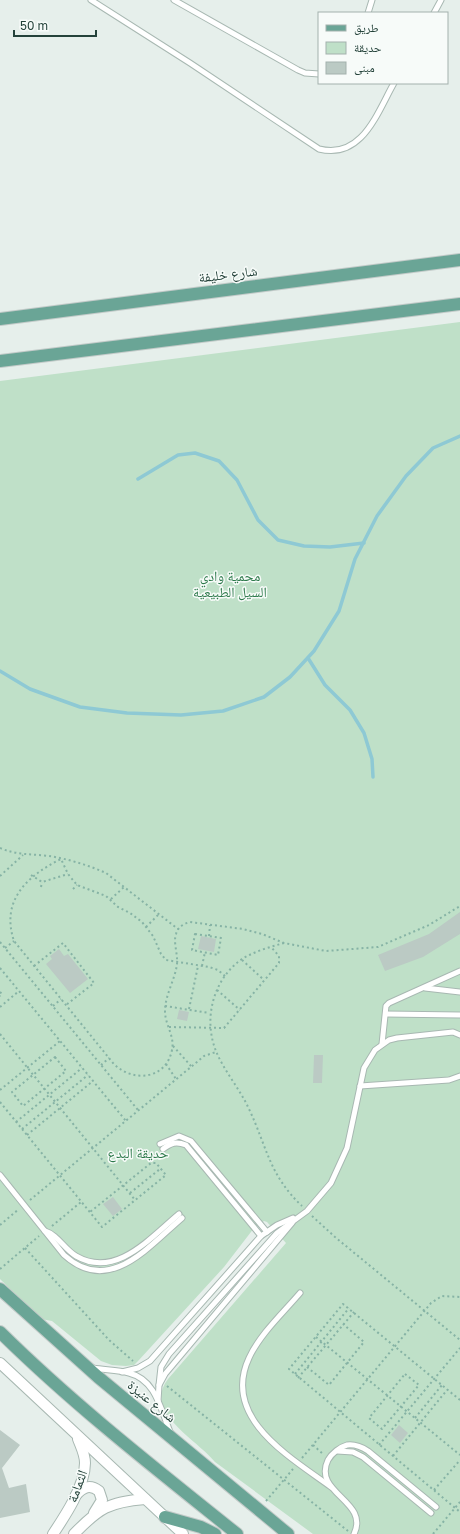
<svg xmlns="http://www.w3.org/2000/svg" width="460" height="1534" font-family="'Golos Text','Noto Naskh Arabic',sans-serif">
  <rect width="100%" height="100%" fill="#e6efeb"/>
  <path fill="#bfe0c8" d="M460,322V1534H313L215,1462C198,1440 142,1412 168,1379L286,1243L267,1222L264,1221L254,1228L224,1267L139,1360L134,1365L126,1366L112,1365L101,1361L52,1321L41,1319L0,1279V381Z"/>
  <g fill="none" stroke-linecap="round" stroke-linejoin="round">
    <g stroke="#8ec9d4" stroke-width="3.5">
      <polyline points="138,479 178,455 195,453 219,461 237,480 258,520 278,540 304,546 330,547 364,543"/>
      <polyline points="308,658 325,685 350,710 364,733 372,759 373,777"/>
      <polyline points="0,671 30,689 80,707 127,713 181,715 223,711 264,697 290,677 314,651 339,611 355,559 377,516 406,476 433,448 460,436"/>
    </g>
  </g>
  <g fill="#bbcac4">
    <polygon points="460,912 460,934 423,957 385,971 378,955 429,934"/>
    <polygon points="201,936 216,939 214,952 198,949"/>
    <polygon points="59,949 64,956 68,954 88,979 70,993 46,964 52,959 50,956"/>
    <polygon points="179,1010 189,1012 187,1021 177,1019"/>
    <polygon points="314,1055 323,1055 322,1083 313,1083"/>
    <polygon points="113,1197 122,1209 113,1216 103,1204"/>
    <polygon points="399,1425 408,1433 400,1443 391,1435"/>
    <polygon points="0,1430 20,1445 2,1468 9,1488 26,1484 30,1512 0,1518"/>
  </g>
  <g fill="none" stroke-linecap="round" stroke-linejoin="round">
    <g stroke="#a8b8b2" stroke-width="7">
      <g id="service">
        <path d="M91,0L190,63L319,149C362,160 377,113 394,83"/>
        <polyline points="174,0 298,70 305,73 319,74"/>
        <polyline points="368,13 372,0"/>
        <polyline points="434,13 441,0"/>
        <polyline points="425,988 460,992"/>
        <polyline points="386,1014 460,1015"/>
        <polyline points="382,1044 386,1006 389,1003 460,971"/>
        <polyline points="360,1086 449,1080 460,1076"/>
        <polyline points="160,1144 179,1136 191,1141 267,1232"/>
        <path d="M163,1149C171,1143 176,1141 186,1145L261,1236"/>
        <path d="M0,1175L64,1255C109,1296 148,1247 182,1218"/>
        <path d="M45,1231C58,1235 64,1249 76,1256C116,1279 150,1238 179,1214"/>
        <path d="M300,1293C283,1313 260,1334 249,1358C221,1418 290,1457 331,1487"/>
        <path d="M93,1368C105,1370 118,1370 129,1373C157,1380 161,1412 171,1434"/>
        <polyline points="122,1372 138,1368 150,1361 261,1236 277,1225 293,1218"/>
        <polyline points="159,1385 161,1367 169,1354 277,1233 307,1211 331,1183 347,1148 364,1068 375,1050 389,1040 397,1038 453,1032 460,1035"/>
        <polyline points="158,1401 159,1385 165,1374 292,1223"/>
        <polyline points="337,1451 353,1452 363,1457 431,1513"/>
        <path d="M354,1534C370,1501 312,1493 328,1460C332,1453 340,1447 347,1445C355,1444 362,1447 368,1451L436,1507"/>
      </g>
    </g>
    <g stroke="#a8b8b2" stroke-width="12">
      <g id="minor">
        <polyline points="0,1363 183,1534"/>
        <path d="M76,1495C83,1487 90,1484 99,1491L102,1500L94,1513"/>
        <path d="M53,1534C65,1516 85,1486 85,1463C85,1454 81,1447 78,1439"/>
        <path d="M74,1534C99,1508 109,1502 145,1499"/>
      </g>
    </g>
    <g stroke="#c2cac8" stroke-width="14">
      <g id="primary">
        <polyline points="0,319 460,260"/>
        <polyline points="0,361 460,304"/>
        <polyline points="0,1289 98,1377 288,1534"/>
        <path d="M0,1332C74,1405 156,1469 237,1534"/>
        <polyline points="165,1517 201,1527 215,1534"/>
      </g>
    </g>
    <g stroke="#86b3a5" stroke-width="2" stroke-dasharray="2 3" stroke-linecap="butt">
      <path d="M0,848C16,855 32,854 49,856C68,859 88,865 106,873L178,929"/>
      <polyline points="31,875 42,882 68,874"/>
      <polyline points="0,876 23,855"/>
      <polyline points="41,887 42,882"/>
      <polyline points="73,889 77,885"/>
      <polyline points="111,899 124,887"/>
      <polyline points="146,927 159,914"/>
      <polygon points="195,934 221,938 218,955 192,950"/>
      <polyline points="209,936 210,925"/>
      <polyline points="0,942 138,1110"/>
      <path d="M284,943C270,947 255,951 242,959C213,979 203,1019 216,1051C224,1071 240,1089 249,1109C267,1147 269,1175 302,1206"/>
      <polyline points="5,948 14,941"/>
      <polyline points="242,960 264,980"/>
      <polyline points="34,966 63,943 94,983 66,1005"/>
      <polyline points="202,966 205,952"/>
      <polyline points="0,968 126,1121"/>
      <path d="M225,976L218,970L209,967L166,960L161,954L153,936L142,922L130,913L118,907L106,896L77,885L68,874L61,859C29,875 0,899 14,941L113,1063C132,1083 166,1080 172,1050C175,1036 165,1025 165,1011C165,995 175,980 177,964C178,954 173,942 176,934C178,927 183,924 190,922L243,929L262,934L284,943L326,951L378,947L429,925L460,906"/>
      <polyline points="217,990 240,1010"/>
      <polyline points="0,992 2,994 0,996"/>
      <polyline points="53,1006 61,999"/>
      <polyline points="165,1006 209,1013"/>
      <polyline points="0,1007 19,991"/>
      <polyline points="189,1009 198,966"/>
      <polyline points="169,1027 224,1028 279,963 279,956 271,947"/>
      <polyline points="0,1034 135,1200"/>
      <polyline points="173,1046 191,1066"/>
      <polygon points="55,1057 66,1071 23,1106 12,1092"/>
      <polyline points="166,1064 176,1079"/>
      <polyline points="101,1065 109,1058"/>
      <polyline points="0,1090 60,1041"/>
      <polyline points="0,1102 102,1227 166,1175 156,1163 151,1163 90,1212"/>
      <polyline points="16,1122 82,1068"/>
      <polyline points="22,1129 88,1075"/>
      <polyline points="27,1135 93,1081"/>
      <polyline points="130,1193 160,1169"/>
      <polyline points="30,1200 197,1062 204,1056 216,1052"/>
      <polyline points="312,1216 335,1237 460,1340"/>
      <polyline points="0,1225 19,1209"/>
      <polyline points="52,1226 81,1202"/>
      <polyline points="25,1248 109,1340 133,1361"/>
      <polyline points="0,1269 39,1236"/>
      <polyline points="316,1337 460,1455"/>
      <polyline points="307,1367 329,1385 364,1342 343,1324"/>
      <polyline points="295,1374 349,1308"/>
      <polygon points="405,1374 419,1385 382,1429 369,1418"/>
      <polyline points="298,1378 354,1312"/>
      <polyline points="167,1386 348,1531"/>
      <polyline points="460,1400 343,1304 289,1369 460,1512"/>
      <polyline points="415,1418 442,1385"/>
      <polyline points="313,1445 323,1454"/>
      <polyline points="379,1445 460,1348"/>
      <polyline points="393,1456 447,1390"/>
      <polyline points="302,1458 431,1303 442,1296 460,1297"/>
      <polyline points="434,1490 460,1460"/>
      <polyline points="266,1501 293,1469"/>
      <polyline points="433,1534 460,1502"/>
    </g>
    <use href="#service" stroke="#fff" stroke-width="5"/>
    <use href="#minor" stroke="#fff" stroke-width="10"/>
    <use href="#primary" stroke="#6aa596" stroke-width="12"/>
  </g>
  <g text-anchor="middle" stroke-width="3" stroke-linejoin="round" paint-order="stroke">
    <g font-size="14" fill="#24423a" stroke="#f7fbf9">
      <text transform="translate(228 274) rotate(-7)" y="5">شارع خليفة</text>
      <text transform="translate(152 1401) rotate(39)" y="5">شارع عنيزة</text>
      <text transform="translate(77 1486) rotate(-70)" y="5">الثمامة</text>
    </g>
    <g font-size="14" fill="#2d7a4b" stroke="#f7fbf9">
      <text x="230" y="581">محمية وادي<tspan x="230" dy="16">السيل الطبيعية</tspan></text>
      <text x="138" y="1158">حديقة البدع</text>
    </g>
  </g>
  <rect x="318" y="12" width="130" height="72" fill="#f7fbf9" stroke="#a3b1ad"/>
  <rect x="326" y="25" width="20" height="6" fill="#6aa596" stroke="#a3b1ad"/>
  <text x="354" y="32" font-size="12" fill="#24423a">طريق</text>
  <rect x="326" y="42" width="20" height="12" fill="#bfe0c8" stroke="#a3b1ad"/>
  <text x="354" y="52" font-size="12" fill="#24423a">حديقة</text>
  <rect x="326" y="62" width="20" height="12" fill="#bbcac4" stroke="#a3b1ad"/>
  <text x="354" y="72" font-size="12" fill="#24423a">مبنى</text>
  <path d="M14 30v6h82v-6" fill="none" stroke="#24423a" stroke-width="2"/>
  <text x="20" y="30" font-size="12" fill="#24423a" stroke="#f7fbf9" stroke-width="3" paint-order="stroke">50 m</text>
</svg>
